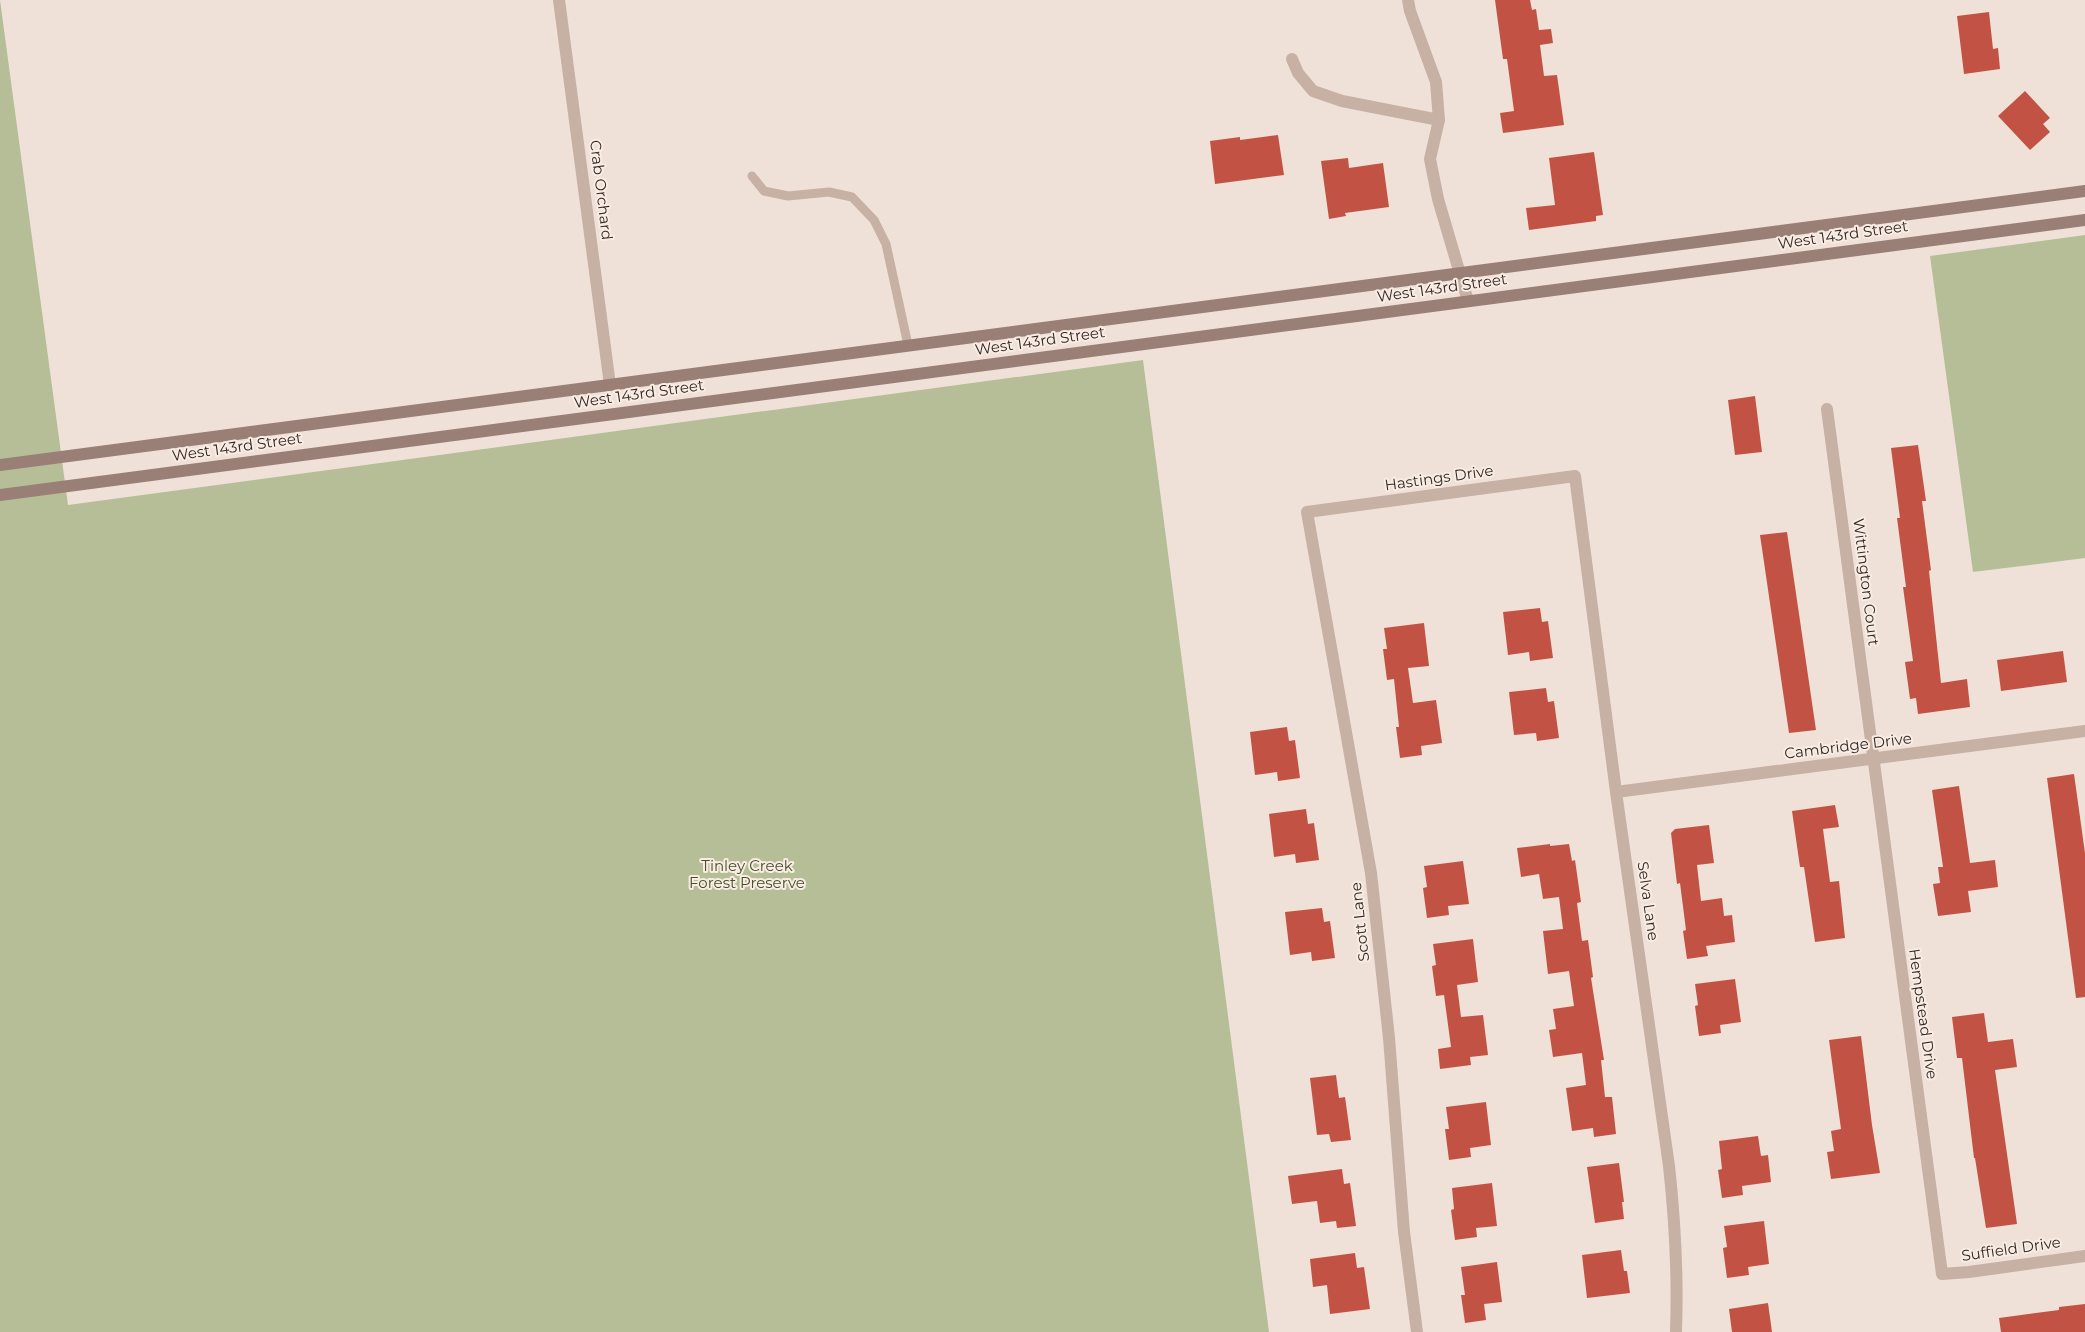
<svg xmlns="http://www.w3.org/2000/svg" width="2085" height="1332" font-family="Montserrat,sans-serif">
  <rect width="100%" height="100%" fill="#f0e1d8"/>
  <g fill="#b6be98">
    <polygon points="0,0 68,505 1143,360 1269,1332 0,1332"/>
    <polygon points="2085,235 2085,558 1973,572 1930,256"/>
  </g>
  <g fill="#c25344">
    <polygon points="1495,0 1530,0 1532,10 1536,9 1539,30 1551,29 1553,43 1540,45 1544,76 1557,75 1564,125 1503,133 1500,113 1514,111 1507,59 1503,59"/>
    <polygon points="1989,12 1993,49 1998,48 2000,69 1964,74 1957,16"/>
    <polygon points="2025,91 2050,118 2043,124 2050,132 2030,150 1998,116"/>
    <polygon points="1278,135 1284,175 1215,184 1210,141 1240,137 1240,140"/>
    <polygon points="1594,152 1603,215 1596,216 1596,221 1529,230 1526,208 1555,205 1549,158"/>
    <polygon points="1348,158 1349,168 1383,163 1389,207 1345,213 1346,216 1329,219 1321,161"/>
    <polygon points="1755,396 1762,452 1735,455 1728,400"/>
    <polygon points="1918,445 1926,501 1922,501 1931,570 1929,571 1941,683 1967,679 1970,707 1918,714 1916,698 1910,699 1905,662 1913,661 1903,587 1906,587 1897,518 1900,518 1891,448"/>
    <polygon points="1787,532 1816,730 1789,733 1760,535"/>
    <polygon points="1540,608 1542,622 1548,621 1553,658 1530,661 1529,652 1508,655 1503,612"/>
    <polygon points="1424,623 1429,666 1408,668 1413,703 1436,700 1442,743 1421,746 1422,755 1400,758 1396,727 1399,727 1394,679 1387,680 1383,649 1387,649 1384,628"/>
    <polygon points="2063,651 2067,682 2001,691 1997,660"/>
    <polygon points="1546,688 1548,702 1554,701 1559,738 1537,741 1536,733 1514,735 1509,692"/>
    <polygon points="1287,727 1289,741 1295,740 1300,778 1278,781 1277,772 1255,775 1250,732"/>
    <polygon points="2074,774 2085,853 2085,997 2076,998 2047,778"/>
    <polygon points="1959,786 1970,863 1995,860 1998,887 1968,891 1971,912 1938,916 1933,884 1940,883 1938,867 1943,867 1932,790"/>
    <polygon points="1835,805 1839,827 1823,829 1830,882 1839,881 1845,938 1815,942 1804,867 1800,867 1792,811"/>
    <polygon points="1306,809 1308,824 1314,823 1319,860 1296,863 1295,854 1274,857 1269,814"/>
    <polygon points="1709,825 1714,863 1697,865 1701,901 1722,898 1724,916 1732,915 1735,942 1706,946 1708,956 1687,959 1683,931 1686,930 1680,883 1677,884 1671,833 1675,829"/>
    <polygon points="1550,844 1550,846 1569,844 1572,861 1575,860 1581,902 1577,903 1582,941 1588,940 1593,977 1591,978 1604,1060 1601,1060 1605,1097 1612,1097 1616,1134 1594,1137 1593,1128 1572,1131 1566,1088 1586,1085 1582,1053 1553,1057 1549,1030 1556,1029 1553,1009 1574,1006 1569,971 1548,974 1543,931 1563,929 1559,897 1543,899 1539,874 1521,877 1517,848"/>
    <polygon points="1463,861 1469,904 1448,906 1449,915 1427,918 1423,888 1427,887 1424,866"/>
    <polygon points="1322,908 1324,922 1330,921 1335,958 1312,961 1311,952 1290,955 1285,912"/>
    <polygon points="1473,939 1478,982 1457,985 1461,1017 1483,1015 1488,1055 1470,1057 1471,1065 1440,1069 1438,1049 1451,1047 1444,995 1436,996 1432,966 1436,965 1433,944"/>
    <polygon points="1735,979 1741,1022 1720,1025 1721,1033 1699,1036 1695,1006 1698,1005 1695,984"/>
    <polygon points="1984,1013 1988,1042 2013,1039 2017,1067 1995,1070 2017,1224 1986,1228 1975,1158 1974,1158 1962,1058 1957,1058 1952,1017"/>
    <polygon points="1861,1036 1872,1125 1880,1173 1831,1179 1827,1152 1834,1151 1831,1131 1841,1129 1829,1040"/>
    <polygon points="1336,1075 1339,1098 1345,1097 1351,1140 1331,1142 1329,1134 1317,1135 1310,1078"/>
    <polygon points="1486,1102 1491,1145 1470,1148 1471,1157 1449,1160 1445,1129 1449,1129 1446,1107"/>
    <polygon points="1758,1136 1761,1156 1768,1155 1771,1182 1742,1186 1743,1195 1722,1198 1718,1170 1722,1169 1719,1141"/>
    <polygon points="1619,1163 1624,1202 1622,1202 1624,1219 1595,1223 1587,1167"/>
    <polygon points="1342,1169 1344,1184 1350,1183 1356,1226 1337,1228 1336,1221 1320,1223 1317,1201 1292,1204 1288,1176"/>
    <polygon points="1492,1183 1497,1226 1476,1228 1477,1237 1455,1240 1451,1210 1454,1209 1452,1188"/>
    <polygon points="1764,1221 1769,1264 1748,1267 1749,1275 1727,1278 1723,1248 1727,1247 1724,1226"/>
    <polygon points="1621,1250 1624,1271 1627,1271 1630,1293 1587,1298 1582,1255"/>
    <polygon points="1355,1253 1357,1268 1364,1267 1370,1309 1330,1314 1327,1285 1313,1287 1310,1259"/>
    <polygon points="1497,1262 1502,1302 1484,1304 1486,1320 1465,1323 1461,1295 1465,1295 1461,1267"/>
    <polygon points="1768,1303 1772,1332 1732,1332 1729,1309"/>
    <polygon points="2085,1304 2085,1332 2001,1332 1999,1318 2059,1310 2059,1307"/>
  </g>
  <g fill="none" stroke-linecap="round" stroke-linejoin="round">
    <polyline stroke="#c7b0a4" stroke-width="9" points="752,176 764,191 788,196 829,192 852,197 874,220 886,244 908,345"/>
    <g stroke="#c7b0a4" stroke-width="12">
      <polyline points="559,0 610,385"/>
      <polyline points="1408,0 1410,11 1436,82 1439,120 1430,159 1438,199 1468,301"/>
      <polyline points="1292,59 1298,73 1313,91 1342,101 1439,120"/>
      <polyline points="1827,409 1942,1274 1969,1272 2085,1256"/>
      <polyline points="1616,792 2085,731"/>
      <path d="M1417,1332L1404,1232L1389,1038L1371,873L1307,512L1575,476L1616,792L1669,1166C1675,1221 1678,1276 1676,1332"/>
    </g>
    <g stroke="#9a7f76" stroke-width="12">
      <polyline points="0,465 2085,191"/>
      <polyline points="0,495 2085,220"/>
    </g>
  </g>
  <g text-anchor="middle" stroke-width="4" stroke-linejoin="round" paint-order="stroke">
    <g font-size="15" fill="#332826" stroke="#f8ece3">
      <text transform="translate(601 190) rotate(83)" y="5">Crab Orchard</text>
      <text transform="translate(1843 235) rotate(-8)" y="5">West 143rd Street</text>
      <text transform="translate(1442 288) rotate(-8)" y="5">West 143rd Street</text>
      <text transform="translate(1040 341) rotate(-8)" y="5">West 143rd Street</text>
      <text transform="translate(639 394) rotate(-8)" y="5">West 143rd Street</text>
      <text transform="translate(237 447) rotate(-8)" y="5">West 143rd Street</text>
      <text transform="translate(1439 478) rotate(-8)" y="5">Hastings Drive</text>
      <text transform="translate(1866 582) rotate(83)" y="5">Wittington Court</text>
      <text transform="translate(1848 746) rotate(-7)" y="5">Cambridge Drive</text>
      <text transform="translate(1648 901) rotate(82)" y="5">Selva Lane</text>
      <text transform="translate(1360 922) rotate(-96)" y="5">Scott Lane</text>
      <text transform="translate(1923 1014) rotate(82)" y="5">Hempstead Drive</text>
      <text transform="translate(2011 1249) rotate(-8)" y="5">Suffield Drive</text>
    </g>
    <g font-size="15" fill="#47502a" stroke="#f8ece3">
      <text x="747" y="871">Tinley Creek<tspan x="747" dy="17">Forest Preserve</tspan></text>
    </g>
  </g>
</svg>
